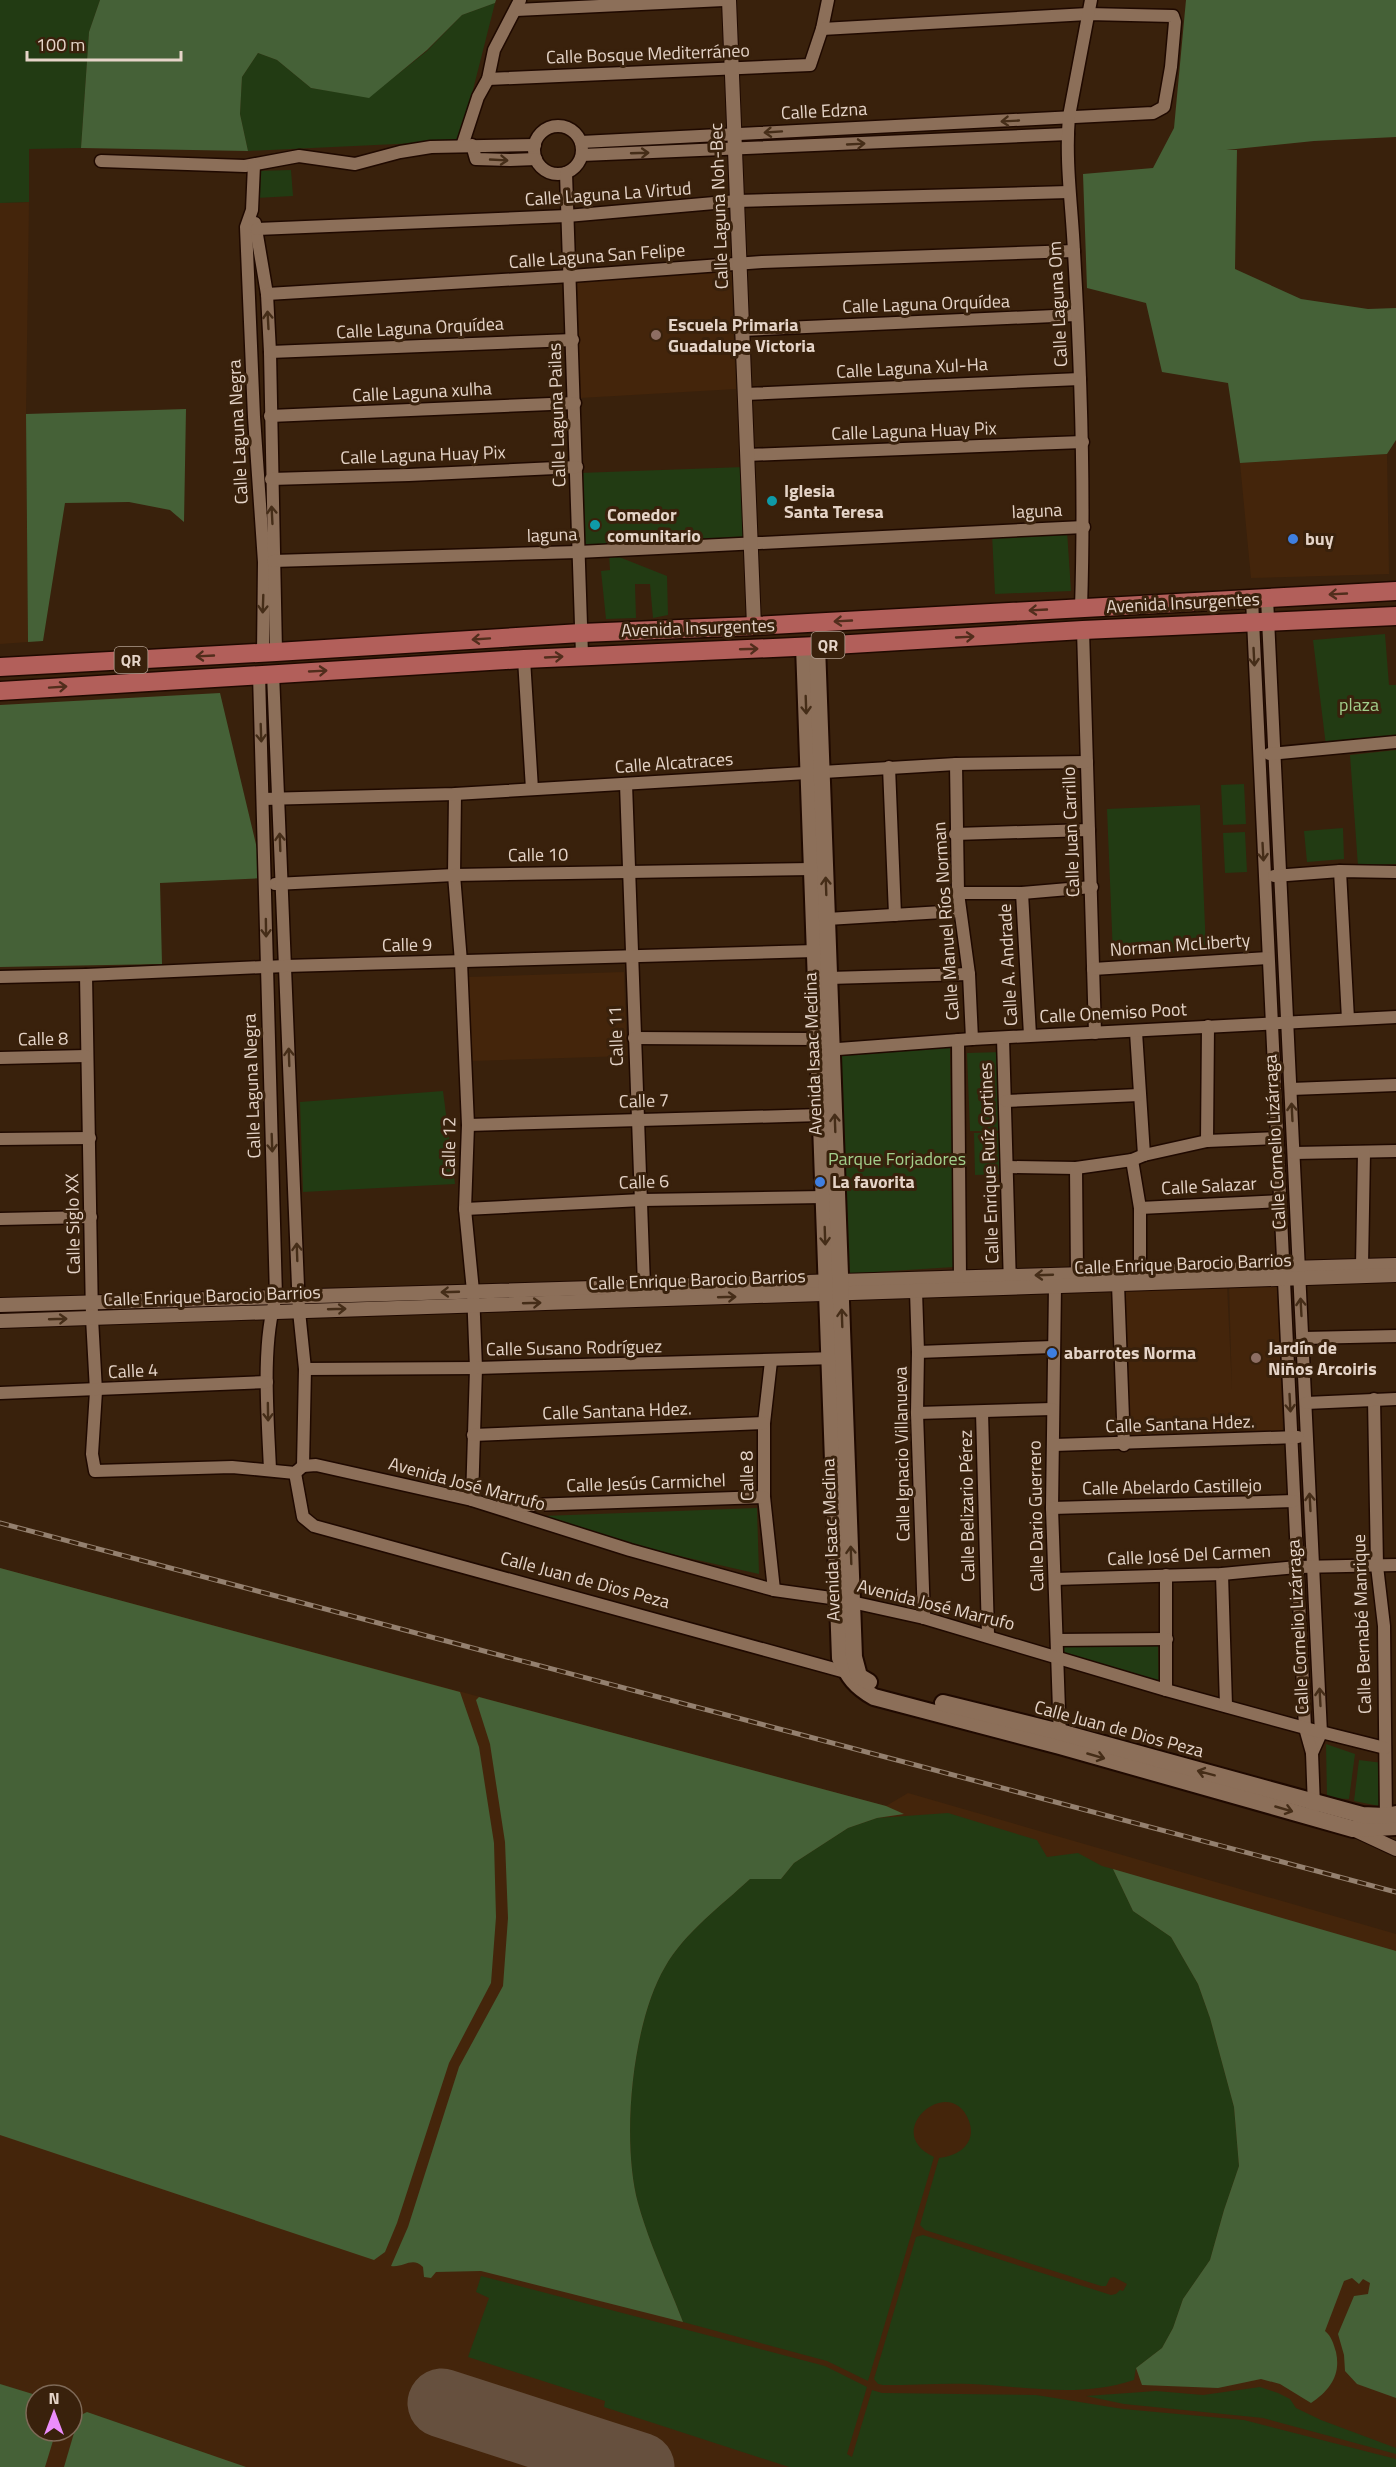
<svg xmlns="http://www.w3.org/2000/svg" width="1396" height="2467" font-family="'Titillium Web',sans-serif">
  <rect width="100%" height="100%" fill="#39210c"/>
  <g fill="#44250b" fill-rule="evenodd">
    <polygon points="29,202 26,414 28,642 0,644 0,203"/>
    <polygon points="731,270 736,389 580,398 577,281"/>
    <polygon points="1387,454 1389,574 1251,578 1240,463"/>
    <polygon points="624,972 627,1056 471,1061 468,977"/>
    <polygon points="1277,1282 1283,1432 1129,1438 1123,1289 1227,1285 1232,1390 1229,1284"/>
    <path d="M0,1568L886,1806L908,1793L1396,1934V2467H0ZM36,2395H72V2431H36Z"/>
  </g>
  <g fill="#223b13">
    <polygon points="0,0 100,0 89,32 81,148 29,149 29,202 0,203"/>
    <polygon points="495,3 460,141 248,151 240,114 242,77 258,53 277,60 311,88 369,97 427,51 462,15"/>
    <polygon points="291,170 293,196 256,198 256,171"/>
    <polygon points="744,467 748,537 580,550 579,473"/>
    <polygon points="1067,531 1071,591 995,594 992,534"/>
    <polygon points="609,553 667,576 668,615 653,618 650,584 635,584 636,618 606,619 601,571 610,570"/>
    <polygon points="1385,634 1389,685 1396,685 1396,738 1326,746 1313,640"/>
    <polygon points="1396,750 1396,864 1358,866 1350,755"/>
    <polygon points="1244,784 1246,824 1223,825 1221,785"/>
    <polygon points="1200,805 1206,951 1113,955 1107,809"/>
    <polygon points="1343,828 1344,859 1307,862 1304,831"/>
    <polygon points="1245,832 1247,872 1225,873 1223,833"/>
    <polygon points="950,1046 954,1267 844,1274 841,1051"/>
    <polygon points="1002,1052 1003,1131 970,1131 967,1053"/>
    <polygon points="443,1091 455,1184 303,1192 300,1102"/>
    <polygon points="974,1133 999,1133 999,1174 975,1175"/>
    <polygon points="757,1508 759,1574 631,1545 543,1516"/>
    <polygon points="1158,1645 1159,1681 1063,1652 1063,1646"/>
    <polygon points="1326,1744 1355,1754 1349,1799 1327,1798"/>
    <polygon points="1359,1760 1383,1763 1379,1806 1354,1801"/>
    <path d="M948,1813L1037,1840L1047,1857L1078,1853L1102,1866L1113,1869L1133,1911L1171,1937L1198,1984L1210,2018L1234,2107L1239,2166L1224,2210L1210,2260L1183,2299L1173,2328L1162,2348L1136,2368L1134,2380C1087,2396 1038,2389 989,2385C954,2382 918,2385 883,2385L878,2384L874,2379L916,2237L923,2235L1111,2295L1116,2294L1120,2290L1123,2291L1127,2284L1114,2277L1110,2278L1106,2286H1101L925,2230L920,2225L939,2158C959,2156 977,2143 969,2121C951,2071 879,2132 934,2157L868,2381L827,2361L683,2322C668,2283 649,2243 638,2203C621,2140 632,2023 665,1967C685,1932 721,1906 750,1879H781L794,1863L848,1828L877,1818Z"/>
    <polygon points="481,2276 825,2366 867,2387 847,2454 852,2457 872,2390 882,2393 1036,2395 1123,2409 1244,2420 1396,2459 1396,2467 789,2467 604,2407 605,2401 468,2357 489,2298 476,2292"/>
    <polygon points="1260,2387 1278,2393 1290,2399 1296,2408 1321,2420 1396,2448 1396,2454 1263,2418 1124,2404 1086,2396 1156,2391 1203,2395"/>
  </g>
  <g fill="#456137">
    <polygon points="100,0 496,0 495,3 462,15 427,50 369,98 311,88 277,60 258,53 242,77 240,114 248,151 81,148 89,32"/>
    <polygon points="1186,0 1396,0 1396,137 1314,141 1226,150 1237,150 1235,269 1301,299 1368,309 1396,308 1396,440 1387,454 1240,463 1228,383 1162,372 1146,303 1087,288 1083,174 1153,168 1174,128"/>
    <polygon points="186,409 184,522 170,510 129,502 65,503 43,641 28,642 26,414"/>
    <polygon points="220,693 264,878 160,883 162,964 0,967 0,705"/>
    <polygon points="0,1568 460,1692 479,1747 494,1843 496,1917 491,1983 449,2063 397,2223 385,2252 374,2260 0,2135"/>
    <path d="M479,1697L886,1806L904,1814L877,1818L848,1828L794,1863L781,1879H750C721,1906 685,1932 665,1967C632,2023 621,2140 638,2203C649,2243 668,2283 683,2322L481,2271L436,2272L431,2278L424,2277L423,2267C412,2256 404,2268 391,2266L408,2227L459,2067L503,1986L508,1918L505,1842L490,1744L476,1700Z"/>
    <path d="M1113,1869L1396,1951V2398L1357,2384L1345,2371L1344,2355L1338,2334L1354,2296L1368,2294L1370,2283L1363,2279L1359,2284L1352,2278L1344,2281L1325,2331C1332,2337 1333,2343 1336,2352C1341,2375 1330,2390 1311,2403L1280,2384L1261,2379L1218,2388L1142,2385L1136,2368L1162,2348L1173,2328L1183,2299L1210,2260L1224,2210L1239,2166L1234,2107L1210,2018L1198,1984L1171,1937L1133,1911Z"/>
    <polygon points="0,2384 36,2395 36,2431 56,2431 45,2467 0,2467"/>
    <polygon points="87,2412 246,2467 64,2467 79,2416"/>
  </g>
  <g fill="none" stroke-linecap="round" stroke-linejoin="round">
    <polyline stroke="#66503e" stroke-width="69" points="442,2403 640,2467"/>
    <g stroke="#1f0900" stroke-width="15">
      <g id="minor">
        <polyline points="516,10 724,0"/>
        <polyline points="488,79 810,65 822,29 828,0"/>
        <circle cx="558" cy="150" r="24"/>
        <polyline points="581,142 1153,113 1164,107 1171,67 1175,22 1173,16 1088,14 822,29"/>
        <polyline points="472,145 476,159 510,160 536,159"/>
        <polyline points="462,146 478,97 488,79 494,50 520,0"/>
        <polyline points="582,155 1068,134"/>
        <polyline points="101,161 245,166 299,156 355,164 400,152 431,147 535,145"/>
        <polyline points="254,165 252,210 246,227 254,417 264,562 263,653"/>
        <polyline points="566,173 582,655"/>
        <polyline points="255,223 267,294 270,352 276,652"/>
        <polyline points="257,229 567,216 737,201 1069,192"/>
        <polyline points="267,294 571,276 762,262 1074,251"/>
        <polyline points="742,330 1076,315"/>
        <polyline points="270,352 573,340"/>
        <polyline points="745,394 1080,379"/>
        <polyline points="270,416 575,403"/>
        <polyline points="747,455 1083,442"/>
        <polyline points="271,479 409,475 577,467"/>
        <polyline points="273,561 578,552 1084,527"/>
        <polyline points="1267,598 1321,1733 1312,1753"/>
        <polyline points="1252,599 1305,1728 1312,1753 1314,1807"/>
        <path d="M1081,608C1085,489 1081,371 1074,252C1072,207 1065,162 1069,116L1091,0"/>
        <polyline points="1083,630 1095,1033"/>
        <polyline points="524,659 532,789"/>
        <path d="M259,674L276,1297C261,1345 268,1419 270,1470"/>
        <polyline points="1269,754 1396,742"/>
        <polyline points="956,764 958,893 969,974 972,1039"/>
        <polyline points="889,767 895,915"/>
        <polyline points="626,784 644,1286"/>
        <polyline points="455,794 454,875 461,962 468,1125 465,1209 473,1291 476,1368 472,1500"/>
        <polyline points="263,799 455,794 956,764 1087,762"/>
        <polyline points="955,834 1089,830"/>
        <polyline points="1340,871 1348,1019"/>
        <polyline points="1274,876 1340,871 1396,872"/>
        <polyline points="275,884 454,875 812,869"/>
        <polyline points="958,893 1022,893 1092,887"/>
        <polyline points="1022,893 1030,1035"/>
        <polyline points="827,919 959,911"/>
        <polyline points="1093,969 1268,958"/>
        <polyline points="86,975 92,1318 96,1391 92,1454 95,1471 232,1467 295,1473 303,1466 305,1369 299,1311 273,673"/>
        <polyline points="0,977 86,975 285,966 815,951"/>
        <polyline points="829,978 969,974"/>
        <polyline points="1136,1032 1144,1155"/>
        <polyline points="634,1038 818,1039"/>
        <polyline points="1003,1038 1010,1286"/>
        <polyline points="958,1040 960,1277"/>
        <polyline points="825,1050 972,1039 1396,1017"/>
        <polyline points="0,1058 86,1056"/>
        <polyline points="1291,1089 1396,1085"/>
        <polyline points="1006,1101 1139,1095"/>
        <polyline points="468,1125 821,1115"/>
        <polyline points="0,1139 90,1138"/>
        <polyline points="1207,1141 1208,1026"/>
        <polyline points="1294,1153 1396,1151"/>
        <polyline points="1132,1160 1140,1208 1140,1272"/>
        <polyline points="1009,1167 1076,1168 1132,1160 1144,1155 1207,1141 1277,1138"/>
        <polyline points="1076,1168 1077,1274"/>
        <polyline points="1140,1208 1280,1201"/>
        <polyline points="465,1209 642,1200 823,1197"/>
        <polyline points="0,1219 91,1217"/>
        <polyline points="1362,1266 1364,1152"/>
        <polyline points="1118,1284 1124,1445"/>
        <polyline points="1055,1286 1052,1508 1060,1739"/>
        <polyline points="916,1291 918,1352 917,1413 924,1618"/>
        <polyline points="1303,1338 1396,1336"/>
        <polyline points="918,1352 1053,1347"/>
        <polyline points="771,1361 764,1423 764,1497 774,1590"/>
        <polyline points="305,1369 476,1368 836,1358"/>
        <polyline points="0,1393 267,1382"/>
        <polyline points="1374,1399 1377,1566 1384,1626 1386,1822"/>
        <polyline points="1306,1403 1396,1399"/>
        <polyline points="982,1412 988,1635"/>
        <polyline points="917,1413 1052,1409"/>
        <polyline points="473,1435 764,1423"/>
        <polyline points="1054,1445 1298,1437"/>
        <polyline points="303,1466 316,1465 472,1500 630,1550 774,1590 838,1599 924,1618 1166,1690 1305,1728 1385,1748"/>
        <polyline points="295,1473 303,1517 314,1526 849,1673"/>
        <polyline points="501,1506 764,1497"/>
        <polyline points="1052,1508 1294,1501"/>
        <polyline points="1222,1574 1226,1706"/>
        <polyline points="1166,1575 1166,1690"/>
        <polyline points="1055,1579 1222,1574 1297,1567 1396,1565"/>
        <polyline points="1057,1640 1167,1639"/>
      </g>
    </g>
    <g stroke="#1f0900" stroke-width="16">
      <g id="tertiary">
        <polyline points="729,0 754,626"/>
        <polyline points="0,1305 1396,1265"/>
        <polyline points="0,1321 1396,1275"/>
        <polyline points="1353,1829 1396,1849"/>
      </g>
    </g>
    <g stroke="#1f0900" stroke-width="20">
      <g id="secondary">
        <path d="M804,646L840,1658C848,1677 856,1687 874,1697L1060,1746L1353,1829L1396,1827"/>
        <polyline points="817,646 854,1657 859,1676 869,1682"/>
        <polyline points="943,1703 1060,1732 1362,1815 1385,1816 1396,1814"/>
      </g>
    </g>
    <g stroke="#1f0900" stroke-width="21">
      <g id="primary">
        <polyline points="0,667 276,652 581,633 754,626 1396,591"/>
        <polyline points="0,691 524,659 817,646 1083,630 1396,616"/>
      </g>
    </g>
    <use href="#minor" stroke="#8c6f59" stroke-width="12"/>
    <use href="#tertiary" stroke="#8c6f59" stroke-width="14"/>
    <use href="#secondary" stroke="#8c6f59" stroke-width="16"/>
    <use href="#primary" stroke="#b25f5a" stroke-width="18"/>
    <g stroke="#94806f" stroke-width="5">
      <polyline id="rail" points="0,1523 1396,1892"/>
    </g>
    <use href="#rail" stroke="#39210c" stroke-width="3" stroke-dasharray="9" stroke-linecap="butt"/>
  </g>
  <defs><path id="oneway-shaft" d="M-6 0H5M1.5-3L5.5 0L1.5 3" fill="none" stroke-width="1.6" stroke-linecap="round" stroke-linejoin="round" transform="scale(1.5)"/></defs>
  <g stroke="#452d18">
    <use href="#oneway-shaft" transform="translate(1010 121) rotate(177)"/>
    <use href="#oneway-shaft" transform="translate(773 132) rotate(176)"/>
    <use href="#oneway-shaft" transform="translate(856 144) rotate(-3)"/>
    <use href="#oneway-shaft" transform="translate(640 153) rotate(-2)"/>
    <use href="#oneway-shaft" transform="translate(499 160) rotate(3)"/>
    <use href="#oneway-shaft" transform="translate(268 320) rotate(-93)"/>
    <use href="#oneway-shaft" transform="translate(272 515) rotate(-93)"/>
    <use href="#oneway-shaft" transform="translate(263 604) rotate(92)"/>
    <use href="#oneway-shaft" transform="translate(1254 657) rotate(87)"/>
    <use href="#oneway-shaft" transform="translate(806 705) rotate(88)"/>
    <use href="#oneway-shaft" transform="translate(261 733) rotate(88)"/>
    <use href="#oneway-shaft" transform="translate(280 842) rotate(-92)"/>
    <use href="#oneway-shaft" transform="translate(1263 852) rotate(87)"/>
    <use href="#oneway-shaft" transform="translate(826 886) rotate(-92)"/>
    <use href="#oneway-shaft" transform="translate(266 928) rotate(89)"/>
    <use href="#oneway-shaft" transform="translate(289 1057) rotate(-92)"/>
    <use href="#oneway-shaft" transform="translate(1292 1112) rotate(-93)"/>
    <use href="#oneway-shaft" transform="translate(835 1123) rotate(-92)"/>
    <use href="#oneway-shaft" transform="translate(272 1143) rotate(88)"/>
    <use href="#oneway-shaft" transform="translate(825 1236) rotate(88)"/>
    <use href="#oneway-shaft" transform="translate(297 1252) rotate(-92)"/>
    <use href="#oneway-shaft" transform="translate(1044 1275) rotate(178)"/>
    <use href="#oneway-shaft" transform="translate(450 1292) rotate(178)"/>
    <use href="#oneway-shaft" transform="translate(727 1297) rotate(-2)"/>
    <use href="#oneway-shaft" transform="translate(532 1303) rotate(-2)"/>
    <use href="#oneway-shaft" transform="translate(1301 1307) rotate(-93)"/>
    <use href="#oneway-shaft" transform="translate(337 1309) rotate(-2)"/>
    <use href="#oneway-shaft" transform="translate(842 1318) rotate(-92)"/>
    <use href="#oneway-shaft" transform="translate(58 1319) rotate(-2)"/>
    <use href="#oneway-shaft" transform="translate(1290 1403) rotate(87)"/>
    <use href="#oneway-shaft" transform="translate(268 1412) rotate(89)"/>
    <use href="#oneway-shaft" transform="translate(1310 1502) rotate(-93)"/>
    <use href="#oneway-shaft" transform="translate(851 1555) rotate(-92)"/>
    <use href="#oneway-shaft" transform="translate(1320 1697) rotate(-93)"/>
    <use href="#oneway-shaft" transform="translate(1096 1756) rotate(16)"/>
    <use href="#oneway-shaft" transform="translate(1206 1773) rotate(-165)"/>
    <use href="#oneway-shaft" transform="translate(1284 1809) rotate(16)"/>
  </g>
  <g stroke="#512d1c">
    <use href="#oneway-shaft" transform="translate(1338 594) rotate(177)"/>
    <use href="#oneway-shaft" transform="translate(1038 610) rotate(177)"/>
    <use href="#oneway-shaft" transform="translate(843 621) rotate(177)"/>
    <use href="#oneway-shaft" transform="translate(965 637) rotate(-3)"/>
    <use href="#oneway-shaft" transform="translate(481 639) rotate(176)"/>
    <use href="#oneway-shaft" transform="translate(749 649) rotate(-2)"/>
    <use href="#oneway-shaft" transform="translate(205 656) rotate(177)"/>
    <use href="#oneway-shaft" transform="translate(554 657) rotate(-3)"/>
    <use href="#oneway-shaft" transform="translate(318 671) rotate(-3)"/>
    <use href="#oneway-shaft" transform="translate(58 687) rotate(-4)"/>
  </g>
  <g fill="#8d6e63" stroke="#39210c" stroke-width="2">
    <circle cx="656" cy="335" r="6"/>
    <circle cx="1256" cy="1358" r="6"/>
  </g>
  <g fill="#0f9aa8" stroke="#39210c" stroke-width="2">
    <circle cx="772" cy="501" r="6"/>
    <circle cx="595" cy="525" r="6"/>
  </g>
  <g fill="#3f7fe0" stroke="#39210c" stroke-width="2">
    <circle cx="1293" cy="539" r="6"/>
    <circle cx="820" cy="1182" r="6"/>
    <circle cx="1052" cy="1353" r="6"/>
  </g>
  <g text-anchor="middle" stroke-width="6" stroke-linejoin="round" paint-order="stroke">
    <g fill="#39210c" stroke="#b19e90" stroke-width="1.5">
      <rect x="811.5" y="632" width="33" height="26" rx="4.5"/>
      <rect x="114.5" y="647" width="33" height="26" rx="4.5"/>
    </g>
    <g font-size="16" font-weight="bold" fill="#e5d4c8">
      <text x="828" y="651">QR</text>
      <text x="131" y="666">QR</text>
    </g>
    <g font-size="18" fill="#e5d4c8" stroke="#39210c">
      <text transform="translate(648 54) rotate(-2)" y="6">Calle Bosque Mediterráneo</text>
      <text transform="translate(824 111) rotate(-3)" y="6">Calle Edzna</text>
      <text transform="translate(608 194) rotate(-4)" y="6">Calle Laguna La Virtud</text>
      <text transform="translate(719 206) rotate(-92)" y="6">Calle Laguna Noh-Bec</text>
      <text transform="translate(597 256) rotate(-4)" y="6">Calle Laguna San Felipe</text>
      <text transform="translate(926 304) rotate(-2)" y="6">Calle Laguna Orquídea</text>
      <text transform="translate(1058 304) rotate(-93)" y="6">Calle Laguna Om</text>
      <text transform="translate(420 328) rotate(-3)" y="6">Calle Laguna Orquídea</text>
      <text transform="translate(912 368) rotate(-3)" y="6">Calle Laguna Xul-Ha</text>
      <text transform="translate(422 392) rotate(-3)" y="6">Calle Laguna xulha</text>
      <text transform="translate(557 415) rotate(-92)" y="6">Calle Laguna Pailas</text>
      <text transform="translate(914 431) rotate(-2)" y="6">Calle Laguna Huay Pix</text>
      <text transform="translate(238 432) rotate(-93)" y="6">Calle Laguna Negra</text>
      <text transform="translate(423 455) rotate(-2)" y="6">Calle Laguna Huay Pix</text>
      <text transform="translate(1037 511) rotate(-3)" y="6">laguna</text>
      <text transform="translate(552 535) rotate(-2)" y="6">laguna</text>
      <text transform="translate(1183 603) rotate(-3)" y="6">Avenida Insurgentes</text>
      <text transform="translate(698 628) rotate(-2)" y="6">Avenida Insurgentes</text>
      <text transform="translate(674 763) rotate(-4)" y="6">Calle Alcatraces</text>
      <text transform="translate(1071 832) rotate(-92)" y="6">Calle Juan Carrillo</text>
      <text transform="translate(538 855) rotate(-1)" y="6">Calle 10</text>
      <text transform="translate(946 921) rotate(-94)" y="6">Calle Manuel Ríos Norman</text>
      <text transform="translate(407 945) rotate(-1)" y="6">Calle 9</text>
      <text transform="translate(1180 945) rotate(-4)" y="6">Norman McLiberty</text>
      <text transform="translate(1008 965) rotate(-93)" y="6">Calle A. Andrade</text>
      <text transform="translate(1113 1013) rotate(-3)" y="6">Calle Onemiso Poot</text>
      <text transform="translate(616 1036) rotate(-92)" y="6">Calle 11</text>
      <text transform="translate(43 1039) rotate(-1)" y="6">Calle 8</text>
      <text transform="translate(813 1054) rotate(-92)" y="6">Avenida Isaac Medina</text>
      <text transform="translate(252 1086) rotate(-92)" y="6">Calle Laguna Negra</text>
      <text transform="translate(644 1101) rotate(-2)" y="6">Calle 7</text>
      <text transform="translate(1275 1142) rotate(-93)" y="6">Calle Cornelio Lizárraga</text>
      <text transform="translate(449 1147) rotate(-89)" y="6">Calle 12</text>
      <text transform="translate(989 1163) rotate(-92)" y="6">Calle Enrique Ruíz Cortines</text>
      <text transform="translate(644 1182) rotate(-2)" y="6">Calle 6</text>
      <text transform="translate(1209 1186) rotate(-3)" y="6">Calle Salazar</text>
      <text transform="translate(73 1224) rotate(-91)" y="6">Calle Siglo XX</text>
      <text transform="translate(1183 1264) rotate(-2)" y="6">Calle Enrique Barocio Barrios</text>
      <text transform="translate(697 1280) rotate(-2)" y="6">Calle Enrique Barocio Barrios</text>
      <text transform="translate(212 1296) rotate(-2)" y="6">Calle Enrique Barocio Barrios</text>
      <text transform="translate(574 1348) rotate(-1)" y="6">Calle Susano Rodríguez</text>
      <text transform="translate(133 1371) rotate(-3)" y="6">Calle 4</text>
      <text transform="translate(617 1411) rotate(-2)" y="6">Calle Santana Hdez.</text>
      <text transform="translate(1180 1424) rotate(-2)" y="6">Calle Santana Hdez.</text>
      <text transform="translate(902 1454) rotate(-91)" y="6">Calle Ignacio Villanueva</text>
      <text transform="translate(747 1476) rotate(-91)" y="6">Calle 8</text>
      <text transform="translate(646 1483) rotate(-2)" y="6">Calle Jesús Carmichel</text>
      <text transform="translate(467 1484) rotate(15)" y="6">Avenida José Marrufo</text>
      <text transform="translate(1172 1487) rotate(-1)" y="6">Calle Abelardo Castillejo</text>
      <text transform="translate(967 1506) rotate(-91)" y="6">Calle Belizario Pérez</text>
      <text transform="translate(1036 1516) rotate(-91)" y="6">Calle Dario Guerrero</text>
      <text transform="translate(831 1540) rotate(-92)" y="6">Avenida Isaac Medina</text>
      <text transform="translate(1189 1555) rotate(-3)" y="6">Calle José Del Carmen</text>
      <text transform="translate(585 1580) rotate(15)" y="6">Calle Juan de Dios Peza</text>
      <text transform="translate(936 1605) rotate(14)" y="6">Avenida José Marrufo</text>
      <text transform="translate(1362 1624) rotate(-92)" y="6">Calle Bernabé Manrique</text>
      <text transform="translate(1298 1627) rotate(-93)" y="6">Calle Cornelio Lizárraga</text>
      <text transform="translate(1119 1729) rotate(15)" y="6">Calle Juan de Dios Peza</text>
    </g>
    <g font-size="18" font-weight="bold" fill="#e5d4c8" stroke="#39210c" text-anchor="start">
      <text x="668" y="331">Escuela Primaria<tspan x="668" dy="21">Guadalupe Victoria</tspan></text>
      <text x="784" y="497">Iglesia<tspan x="784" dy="21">Santa Teresa</tspan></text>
      <text x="607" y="521">Comedor<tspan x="607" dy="21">comunitario</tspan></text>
      <text x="1305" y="545">buy</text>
      <text x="832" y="1188">La favorita</text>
      <text x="1268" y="1354">Jardín de<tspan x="1268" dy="21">Niños Arcoiris</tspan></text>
      <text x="1064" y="1359">abarrotes Norma</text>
    </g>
    <g font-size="18" fill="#a2cf8b" stroke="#39210c">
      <text x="1359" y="711">plaza</text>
      <text x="897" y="1165">Parque Forjadores</text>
    </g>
  </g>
  <g transform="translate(54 2413)"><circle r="28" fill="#39210c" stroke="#7e6957" stroke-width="1.5"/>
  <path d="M0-4.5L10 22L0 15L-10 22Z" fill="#eb8dfc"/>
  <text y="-9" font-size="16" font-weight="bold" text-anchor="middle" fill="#e5d4c8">N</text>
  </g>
  <path d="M27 51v9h154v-9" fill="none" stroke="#e5d4c8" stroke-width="3"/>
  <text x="36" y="51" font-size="18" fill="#e5d4c8" stroke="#39210c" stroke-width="4.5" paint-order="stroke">100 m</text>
</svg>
